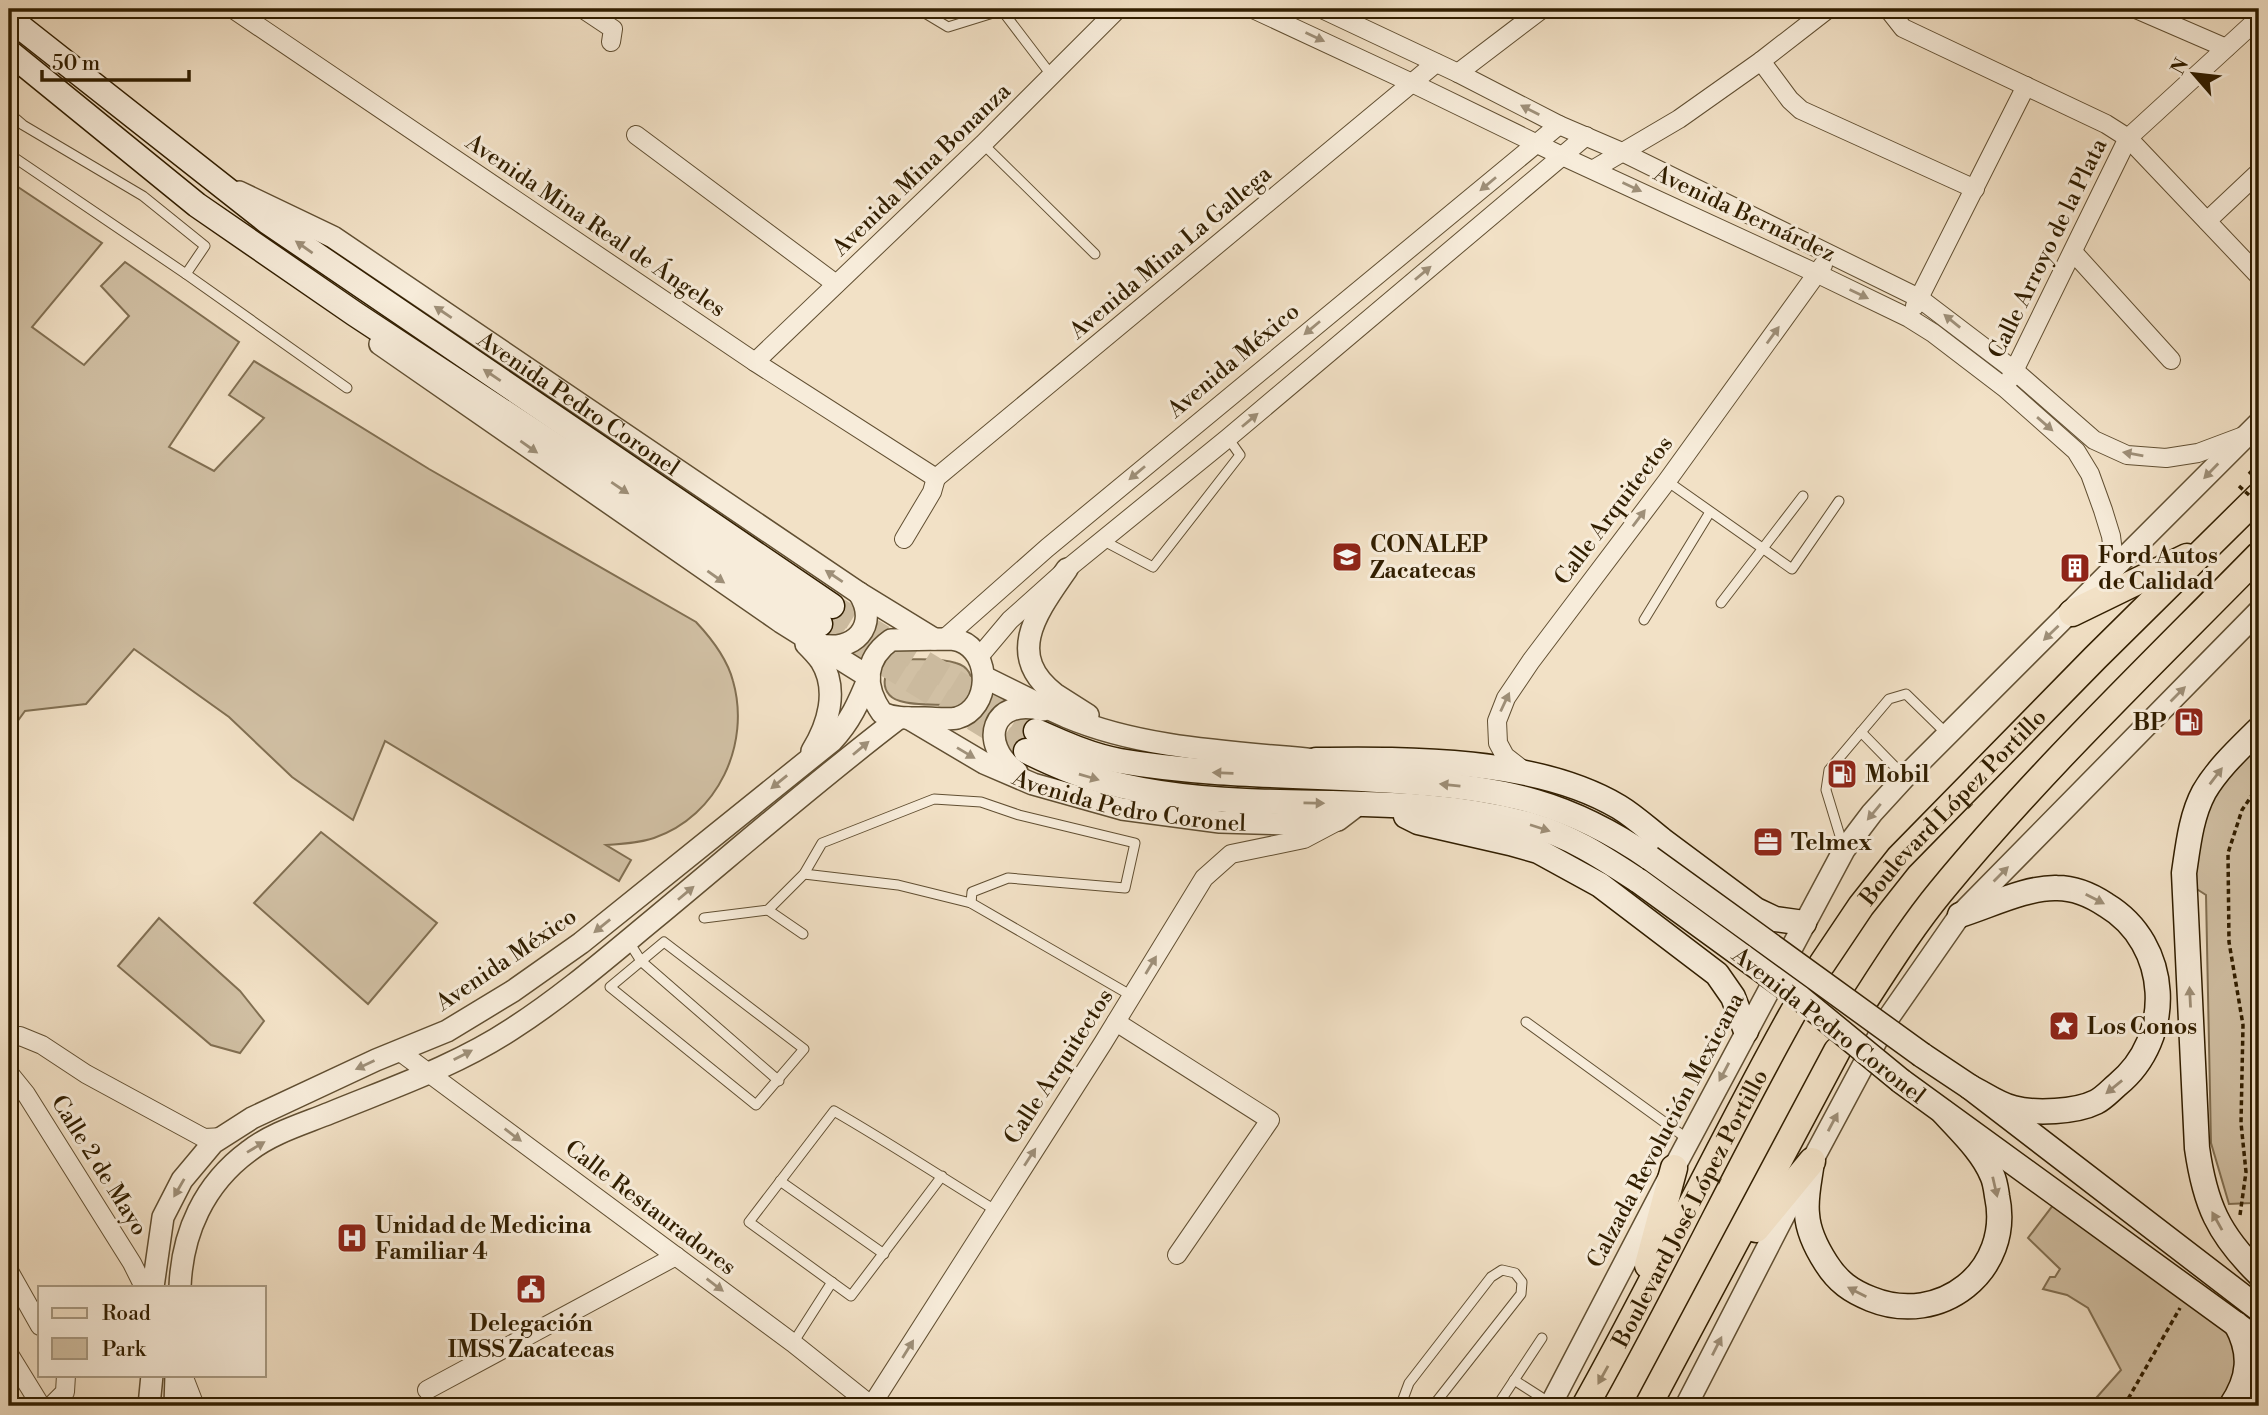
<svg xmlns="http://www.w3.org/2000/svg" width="2268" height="1415" font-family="'Libre Bodoni',serif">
  <rect width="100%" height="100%" fill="#f2e1c6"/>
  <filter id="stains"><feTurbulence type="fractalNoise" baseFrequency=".00286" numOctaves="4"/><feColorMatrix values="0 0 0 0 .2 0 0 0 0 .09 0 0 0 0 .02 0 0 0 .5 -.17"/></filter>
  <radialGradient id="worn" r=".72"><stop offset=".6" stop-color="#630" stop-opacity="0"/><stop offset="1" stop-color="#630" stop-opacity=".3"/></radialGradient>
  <g fill="#d1c0a4" stroke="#816f52" stroke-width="2">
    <path d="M9,181L102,243L32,327L84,365L129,316L101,286L125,262L239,342L169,447L214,471L264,418L229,395L254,361L429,469L696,622C712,639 727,658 733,681C751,744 718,816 654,838C639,843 623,844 606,845L631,860L619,881L385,741L353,820L292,777L229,717L134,649L86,704L25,711L9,733Z"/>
    <path d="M906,659C922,660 941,658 956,663C981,670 973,702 951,705C935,704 915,706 900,701C875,694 883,662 906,659Z"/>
    <polygon points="2259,738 2259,1112 2253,1130 2251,1203 2229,1204 2211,1143 2206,895 2192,886 2193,860 2210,800"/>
    <polygon points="321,832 437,923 368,1004 254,903"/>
    <polygon points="159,918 240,991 264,1021 240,1053 211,1045 118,966"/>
    <path d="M2054,1204L2227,1329C2244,1365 2239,1372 2222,1406H2089L2121,1370L2088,1308L2067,1295L2043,1289L2050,1277H2055L2060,1269L2028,1238Z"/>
  </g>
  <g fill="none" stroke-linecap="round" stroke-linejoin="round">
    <g stroke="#cbba9e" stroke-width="24" stroke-dasharray="24 12" stroke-linecap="butt">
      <polyline points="832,606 1036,731"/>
      <polyline points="820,624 1026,751"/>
    </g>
    <g stroke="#614f32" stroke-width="11">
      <g id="service">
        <polyline points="918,9 948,27 1006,9"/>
        <polyline points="1001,9 1052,76"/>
        <polyline points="9,113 23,125 143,196 205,246 186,274"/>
        <polyline points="983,144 1095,254"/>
        <polyline points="9,154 186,274 347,388"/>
        <polyline points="1667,481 1792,569 1839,501"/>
        <polyline points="1102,540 1153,567 1240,455 1228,438"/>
        <polyline points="1721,603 1803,496"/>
        <polyline points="1644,620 1710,512"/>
        <polyline points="1861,732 1905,777"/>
        <polyline points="1844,849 1826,790 1829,770 1889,699 1906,694 1947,734"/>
        <polyline points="804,874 898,885 971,903 1132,996"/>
        <polyline points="768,910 803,934"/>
        <polyline points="704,918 768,910 804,874 822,843 934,799 981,802 1019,815 1135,843 1125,888 1008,878 972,892 971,903"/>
        <polyline points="629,942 641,961 779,1081"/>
        <polygon points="664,942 804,1049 756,1105 610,987"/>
        <polyline points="1526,1022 1689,1140"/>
        <path d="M942,1176L851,1296L749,1222L834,1111C888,1142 941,1177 995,1210"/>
        <polyline points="780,1181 884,1254"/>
        <polyline points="793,1343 832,1282"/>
        <polyline points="1514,1380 1550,1403"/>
        <polyline points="1404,1406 1403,1399 1409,1383 1491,1277 1502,1270 1515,1273 1522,1282 1521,1294 1433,1406"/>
        <polyline points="1497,1406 1542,1338"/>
      </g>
    </g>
    <g stroke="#614f32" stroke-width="20">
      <g id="minor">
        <polyline points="233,9 755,362 936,478"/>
        <polyline points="583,9 613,29 611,42"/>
        <polyline points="1253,9 1412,83 1562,156 1818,274 1909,318 1933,333 2005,388 2076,451 2090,474 2103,510 2111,536 2115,568"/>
        <polyline points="1322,9 1458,73 1559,125 1622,152 1919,298 2015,371 2094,440 2127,455 2166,458 2198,453 2246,435"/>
        <polyline points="1888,9 1903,28 2106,124 2128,138 2259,276"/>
        <polyline points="2136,9 2226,48"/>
        <polyline points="1761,61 1790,100 1801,110 1975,189"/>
        <polyline points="1458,73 1542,9"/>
        <polyline points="636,135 836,284"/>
        <polyline points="1594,169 1679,119 1761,61 1828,9"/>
        <polyline points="2207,221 2259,172"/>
        <polyline points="2074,253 2171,360"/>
        <polyline points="1915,306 2026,86"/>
        <polyline points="755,362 983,144 1118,9"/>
        <polyline points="2010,379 2128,138 2259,18"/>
        <polyline points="936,478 1436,63"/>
        <polyline points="904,539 932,492 936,478"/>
        <polyline points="944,639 1047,548 1559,125"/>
        <polyline points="978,658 1010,620 1067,569 1228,438 1586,136"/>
        <polyline points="1524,771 1505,756 1498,743 1497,721 1506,698 1531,661 1667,481 1823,265"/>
        <polyline points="1116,1022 1270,1120 1177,1255"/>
        <polyline points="9,1039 20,1036 42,1045 86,1074 204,1138 224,1137"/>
        <polyline points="399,1051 793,1343 872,1406"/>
        <polyline points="9,1073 26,1094 132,1263 144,1287"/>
        <polyline points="9,1271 40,1326"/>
        <polyline points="9,1354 41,1406"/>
        <polyline points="183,1375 195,1406"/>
        <polyline points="427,1390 676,1256"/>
        <polyline points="51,1406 65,1392 66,1375"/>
        <polyline points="871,1406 1103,1043 1204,878 1231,854 1304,839 1338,821"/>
      </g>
    </g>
    <g stroke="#614f32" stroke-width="24">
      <g id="tertiary">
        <path id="s1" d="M239,192L333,237L859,593L934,639"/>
        <path d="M1067,569C1039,610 1003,654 1055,694C1066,701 1077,708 1088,715"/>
        <path d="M944,639C949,639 955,639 960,641C992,653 991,709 957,718C948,720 934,718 925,718C910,718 895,719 882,713C864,687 863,660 891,640Z"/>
        <path d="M806,644C811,649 817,655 821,661C839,690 828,725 812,751"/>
        <path d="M818,644C853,654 880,626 859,593"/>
        <path d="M984,677C1011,690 1039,705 1067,717C1143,749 1235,752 1316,760L1330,764"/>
        <path id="s2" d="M908,718L984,763L1033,784L1122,809L1220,822L1288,824L1338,820L1359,804"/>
        <path d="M1017,772C977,744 992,696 1043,710"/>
        <path d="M153,1287L163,1217L182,1180L213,1143L252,1118L376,1060L447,1031L513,991L581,943L832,741C850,722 859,702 869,677L781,622L380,344"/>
        <path d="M180,1287C182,1233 204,1184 249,1151C272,1133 303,1124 330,1113C391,1088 456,1066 512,1029C562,997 608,957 654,919C735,852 815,782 899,718"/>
        <polyline points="149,1406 152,1375"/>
        <polyline points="175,1406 176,1375"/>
        <polyline points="1550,1406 1674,1168 1844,850 1872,813 1905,777 2259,423"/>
        <polyline points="1686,1406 1812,1161 1889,1017 1960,915 2259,611"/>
      </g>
    </g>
    <g stroke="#311e00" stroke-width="27">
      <g id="secondary">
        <polyline points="9,18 268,222 832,606"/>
        <polyline points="9,52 197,205 355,314 627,493 820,624"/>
        <path d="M2259,729C2240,748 2218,768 2204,792C2191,816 2188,846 2184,873L2197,1148C2205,1204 2218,1234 2259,1274"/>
        <path d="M1036,731C1063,743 1091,756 1120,761C1220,778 1321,774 1421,783C1460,786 1499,791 1536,802C1577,814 1615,834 1650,858"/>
        <path d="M1026,751C1047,761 1067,771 1089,777C1137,792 1197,799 1246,801C1341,805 1439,799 1531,825C1571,836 1605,859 1639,881"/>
        <path d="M1316,760C1410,759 1537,758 1619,807C1634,816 1648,829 1662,840C1693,863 1725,887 1756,910L1775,919L1804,923"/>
        <polyline points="1406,816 1418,822 1510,843 1538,851 1600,885 1717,974 1733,997 1746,1031"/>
        <path d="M1960,915C1989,906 2027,887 2057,888C2075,888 2091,895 2106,905C2171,944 2175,1038 2117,1085C2111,1090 2104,1098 2096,1102C2076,1112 2035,1114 2013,1108C1999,1105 1984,1094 1970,1087"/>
        <polyline points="1922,1055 1970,1087 2259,1309"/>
        <polyline points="1901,1081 2259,1341"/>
        <path d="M1812,1161C1810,1178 1805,1197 1807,1214C1808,1231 1817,1249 1826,1263C1838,1282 1851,1291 1871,1299C1940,1327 2013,1271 1997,1196C1996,1189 1995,1181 1992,1175C1982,1151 1960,1131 1943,1112"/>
        <path d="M2231,1406C2250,1378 2252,1353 2236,1324"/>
      </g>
    </g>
    <g stroke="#311e00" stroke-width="29">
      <g id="primary">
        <polyline points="2072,613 2187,557"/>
        <path id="s3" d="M1822,964L1861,906L1899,858L2095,658L2259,496"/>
        <path d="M1865,1000C1889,963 1913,925 1941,891C2039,772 2151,665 2259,555"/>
        <polyline points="1756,1229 1812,1161"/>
        <polyline points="1648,1265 1674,1168"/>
        <path id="s4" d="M1585,1406C1658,1276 1721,1141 1794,1011"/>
        <polyline points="1648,1406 1837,1051"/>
      </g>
    </g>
    <g stroke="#311e00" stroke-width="3.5" stroke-dasharray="5 3.5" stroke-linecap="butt">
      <polyline points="2249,474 2259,463"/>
      <polyline points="2240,1215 2246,1172 2241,1123 2243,1025 2229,942 2228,853 2242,810 2259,785"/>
      <polyline points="2124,1406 2180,1308"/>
    </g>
    <use href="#service" stroke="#f7ecda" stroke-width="9"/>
    <use href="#minor" stroke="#f7ecda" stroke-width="18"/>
    <use href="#tertiary" stroke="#f7ecda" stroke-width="21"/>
    <use href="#secondary" stroke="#f7ecda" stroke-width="24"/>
    <use href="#primary" stroke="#f2e1c6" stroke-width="26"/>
    <g stroke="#311e00" stroke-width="27" stroke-linecap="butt">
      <g id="secondary-bridge">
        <polyline points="1650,858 1922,1055"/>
        <polyline points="1639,881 1800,998 1901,1081"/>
      </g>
    </g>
    <polyline stroke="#311e00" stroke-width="3.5" stroke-dasharray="5 3.5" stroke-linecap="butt" points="2239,486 2259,504"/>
    <use href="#secondary-bridge" stroke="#f7ecda" stroke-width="24"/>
  </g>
  <defs><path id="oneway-solid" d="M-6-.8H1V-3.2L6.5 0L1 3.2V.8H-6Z" transform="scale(1.75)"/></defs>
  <g fill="#9e8f78">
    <use href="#oneway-solid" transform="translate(1315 37) rotate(25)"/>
    <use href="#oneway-solid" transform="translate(1530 110) rotate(-153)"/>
    <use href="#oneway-solid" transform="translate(1488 184) rotate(140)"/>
    <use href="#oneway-solid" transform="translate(1632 187) rotate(25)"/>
    <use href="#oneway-solid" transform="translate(304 247) rotate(-145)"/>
    <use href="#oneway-solid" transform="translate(1423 273) rotate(-40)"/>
    <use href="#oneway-solid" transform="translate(1859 294) rotate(26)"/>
    <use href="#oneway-solid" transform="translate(443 312) rotate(-146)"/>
    <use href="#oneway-solid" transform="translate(1952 321) rotate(-141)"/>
    <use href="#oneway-solid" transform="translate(1312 328) rotate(140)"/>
    <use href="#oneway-solid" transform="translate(1773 335) rotate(-54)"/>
    <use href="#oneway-solid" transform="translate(492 375) rotate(-146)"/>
    <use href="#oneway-solid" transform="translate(1250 420) rotate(-40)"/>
    <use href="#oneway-solid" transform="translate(2045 424) rotate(41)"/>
    <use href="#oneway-solid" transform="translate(529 447) rotate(35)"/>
    <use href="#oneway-solid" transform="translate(2133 454) rotate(-170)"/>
    <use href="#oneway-solid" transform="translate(2211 471) rotate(134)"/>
    <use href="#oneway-solid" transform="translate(1137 473) rotate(140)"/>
    <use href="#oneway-solid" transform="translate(620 488) rotate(34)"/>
    <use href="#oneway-solid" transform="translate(1639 518) rotate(-53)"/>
    <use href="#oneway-solid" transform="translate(834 576) rotate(-146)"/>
    <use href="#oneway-solid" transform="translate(716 577) rotate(35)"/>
    <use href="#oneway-solid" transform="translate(2051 633) rotate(136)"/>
    <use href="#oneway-solid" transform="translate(2178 694) rotate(-45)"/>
    <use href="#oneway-solid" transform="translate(1505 702) rotate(-65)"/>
    <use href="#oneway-solid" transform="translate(861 748) rotate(-40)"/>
    <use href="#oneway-solid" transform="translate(966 753) rotate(31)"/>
    <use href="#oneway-solid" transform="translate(1223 773) rotate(-178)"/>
    <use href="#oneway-solid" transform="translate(2216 776) rotate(-53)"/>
    <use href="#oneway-solid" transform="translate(1089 777) rotate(16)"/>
    <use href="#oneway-solid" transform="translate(779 782) rotate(141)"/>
    <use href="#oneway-solid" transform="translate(1450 785) rotate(-174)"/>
    <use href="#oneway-solid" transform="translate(1314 803) rotate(1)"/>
    <use href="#oneway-solid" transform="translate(1874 812) rotate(130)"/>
    <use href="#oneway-solid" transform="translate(1540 828) rotate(18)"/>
    <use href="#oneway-solid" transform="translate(2001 874) rotate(-45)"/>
    <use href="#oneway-solid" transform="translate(686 893) rotate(-40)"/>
    <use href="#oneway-solid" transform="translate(2095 899) rotate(27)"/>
    <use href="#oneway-solid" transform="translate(602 926) rotate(141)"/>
    <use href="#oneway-solid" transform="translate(1151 965) rotate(-59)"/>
    <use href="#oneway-solid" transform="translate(2190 997) rotate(-93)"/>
    <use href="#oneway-solid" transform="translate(463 1055) rotate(-27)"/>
    <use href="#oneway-solid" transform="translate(365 1065) rotate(155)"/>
    <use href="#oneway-solid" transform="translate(1724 1072) rotate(118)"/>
    <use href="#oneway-solid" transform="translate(2114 1087) rotate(141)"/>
    <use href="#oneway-solid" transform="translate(1833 1122) rotate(-62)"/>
    <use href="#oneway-solid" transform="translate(513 1135) rotate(37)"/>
    <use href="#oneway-solid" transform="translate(256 1147) rotate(-31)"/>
    <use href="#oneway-solid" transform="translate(1030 1157) rotate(-57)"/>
    <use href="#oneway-solid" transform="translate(1995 1187) rotate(77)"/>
    <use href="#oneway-solid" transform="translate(179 1188) rotate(120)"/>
    <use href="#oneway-solid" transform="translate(2217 1221) rotate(-119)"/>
    <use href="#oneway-solid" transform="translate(715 1285) rotate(37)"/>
    <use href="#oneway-solid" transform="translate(1857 1292) rotate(-153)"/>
    <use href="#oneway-solid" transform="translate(1717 1346) rotate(-63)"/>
    <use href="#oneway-solid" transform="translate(908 1349) rotate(-58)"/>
  </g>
  <use fill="#9b896d" href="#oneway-solid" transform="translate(1603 1375) rotate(119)"/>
  <defs>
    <g id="school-square" transform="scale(1.575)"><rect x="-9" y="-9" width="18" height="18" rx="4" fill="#8f2418" stroke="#f7ecda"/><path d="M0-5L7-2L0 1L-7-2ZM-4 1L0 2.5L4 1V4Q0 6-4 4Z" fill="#fff"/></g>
    <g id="building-square" transform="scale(1.575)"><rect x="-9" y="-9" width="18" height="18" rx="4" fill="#8f2418" stroke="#f7ecda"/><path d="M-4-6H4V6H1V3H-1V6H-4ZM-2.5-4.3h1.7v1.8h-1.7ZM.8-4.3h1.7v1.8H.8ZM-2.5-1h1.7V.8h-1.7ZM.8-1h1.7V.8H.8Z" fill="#fff"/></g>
    <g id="fuel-square" transform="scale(1.575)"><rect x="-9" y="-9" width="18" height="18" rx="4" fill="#8f2418" stroke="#f7ecda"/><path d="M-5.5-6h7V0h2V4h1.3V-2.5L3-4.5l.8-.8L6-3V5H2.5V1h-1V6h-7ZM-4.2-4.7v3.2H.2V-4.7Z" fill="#fff"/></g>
    <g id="office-square" transform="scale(1.575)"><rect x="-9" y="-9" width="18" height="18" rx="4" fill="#8f2418" stroke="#f7ecda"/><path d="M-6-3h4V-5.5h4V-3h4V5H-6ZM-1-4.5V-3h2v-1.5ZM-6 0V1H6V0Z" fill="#fff"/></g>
    <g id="sight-square" transform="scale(1.575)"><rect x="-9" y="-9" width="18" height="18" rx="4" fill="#8f2418" stroke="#f7ecda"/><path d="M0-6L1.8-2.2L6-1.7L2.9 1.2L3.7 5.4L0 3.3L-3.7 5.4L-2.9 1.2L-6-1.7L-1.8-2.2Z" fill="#fff"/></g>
    <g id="hospital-square" transform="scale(1.575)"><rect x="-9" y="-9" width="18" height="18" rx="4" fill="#8f2418" stroke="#f7ecda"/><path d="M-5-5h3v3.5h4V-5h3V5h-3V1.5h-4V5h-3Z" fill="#fff"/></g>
    <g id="civic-square" transform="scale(1.575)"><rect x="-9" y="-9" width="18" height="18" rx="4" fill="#8f2418" stroke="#f7ecda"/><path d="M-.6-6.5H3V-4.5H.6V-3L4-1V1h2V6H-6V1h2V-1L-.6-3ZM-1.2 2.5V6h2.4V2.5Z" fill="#fff"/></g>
  </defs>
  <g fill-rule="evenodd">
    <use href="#school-square" x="1347" y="557"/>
    <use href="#building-square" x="2075" y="568"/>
    <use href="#fuel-square" x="2189" y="722"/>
    <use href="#fuel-square" x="1842" y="774"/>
    <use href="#office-square" x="1768" y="842"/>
    <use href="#sight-square" x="2064" y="1026"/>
    <use href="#hospital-square" x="352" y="1238"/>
    <use href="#civic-square" x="531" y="1289"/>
  </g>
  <g text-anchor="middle" stroke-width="6" stroke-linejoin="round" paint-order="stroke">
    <g font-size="23" fill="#311e00" stroke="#f7ecda">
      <text transform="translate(921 169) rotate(-44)" y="8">Avenida Mina Bonanza</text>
      <text transform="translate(1745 213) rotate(25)" y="8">Avenida Bernárdez</text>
      <text transform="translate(596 225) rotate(34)" y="8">Avenida Mina Real de Ángeles</text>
      <text transform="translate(2047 248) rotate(-64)" y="8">Calle Arroyo de la Plata</text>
      <text transform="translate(1170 252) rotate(-40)" y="8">Avenida Mina La Gallega</text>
      <text transform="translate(1233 360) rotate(-40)" y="8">Avenida México</text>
      <text dy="8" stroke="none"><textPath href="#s1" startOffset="401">Avenida Pedro Coronel</textPath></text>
      <text transform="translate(1613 510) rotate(-53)" y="8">Calle Arquitectos</text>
      <text dy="8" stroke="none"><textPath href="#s2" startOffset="240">Avenida Pedro Coronel</textPath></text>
      <text dy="8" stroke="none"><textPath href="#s3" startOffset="205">Boulevard López Portillo</textPath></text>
      <text transform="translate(506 959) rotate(-34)" y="8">Avenida México</text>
      <text transform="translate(1829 1025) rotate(38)" y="8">Avenida Pedro Coronel</text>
      <text transform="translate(1058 1066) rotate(-57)" y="8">Calle Arquitectos</text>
      <text transform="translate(1665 1130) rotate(-62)" y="8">Calzada Revolución Mexicana</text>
      <text transform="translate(100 1165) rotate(58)" y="8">Calle 2 de Mayo</text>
      <text transform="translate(651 1207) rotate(37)" y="8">Calle Restauradores</text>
      <text dy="8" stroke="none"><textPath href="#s4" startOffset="224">Boulevard José López Portillo</textPath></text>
    </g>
    <g font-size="23" font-weight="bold" fill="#311e00" stroke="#f7ecda" text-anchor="start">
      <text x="1370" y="552">CONALEP<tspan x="1370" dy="26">Zacatecas</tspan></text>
      <text x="2098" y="563">Ford Autos<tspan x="2098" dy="26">de Calidad</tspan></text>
      <text x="2166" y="730" text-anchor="end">BP</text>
      <text x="1865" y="782">Mobil</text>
      <text x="1791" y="850">Telmex</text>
      <text x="2087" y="1034">Los Conos</text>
      <text x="375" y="1233">Unidad de Medicina<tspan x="375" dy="26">Familiar 4</tspan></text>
      <text x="531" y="1331" text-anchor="middle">Delegación<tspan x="531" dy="26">IMSS Zacatecas</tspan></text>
    </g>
  </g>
  <rect width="2268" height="1415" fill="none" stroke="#f2e1c6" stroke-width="35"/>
  <rect x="10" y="10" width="2247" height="1394" fill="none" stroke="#311e00" stroke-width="3.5"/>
  <rect x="18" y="18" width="2233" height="1380" fill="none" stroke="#311e00" stroke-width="2"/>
  <rect x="38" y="1286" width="228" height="91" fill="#f7ecda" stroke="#a89a83" stroke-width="2"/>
  <rect x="52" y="1308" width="35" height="10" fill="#f2e1c6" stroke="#a89a83" stroke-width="2"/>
  <text x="102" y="1320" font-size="21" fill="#311e00">Road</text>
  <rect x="52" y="1338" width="35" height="21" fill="#d1c0a4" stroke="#a89a83" stroke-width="2"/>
  <text x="102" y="1356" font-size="21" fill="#311e00">Park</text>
  <g transform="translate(2194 74) rotate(298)" stroke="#f7ecda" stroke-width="5" paint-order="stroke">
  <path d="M0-5L12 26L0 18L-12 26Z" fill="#311e00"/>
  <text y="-10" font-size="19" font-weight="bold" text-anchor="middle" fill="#311e00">N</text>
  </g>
  <path d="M42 70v10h147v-10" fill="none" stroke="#311e00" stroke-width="3.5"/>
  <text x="52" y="70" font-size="21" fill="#311e00" stroke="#f7ecda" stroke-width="5" paint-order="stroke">50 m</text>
  <rect width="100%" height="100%" filter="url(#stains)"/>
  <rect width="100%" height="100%" fill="url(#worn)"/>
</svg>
